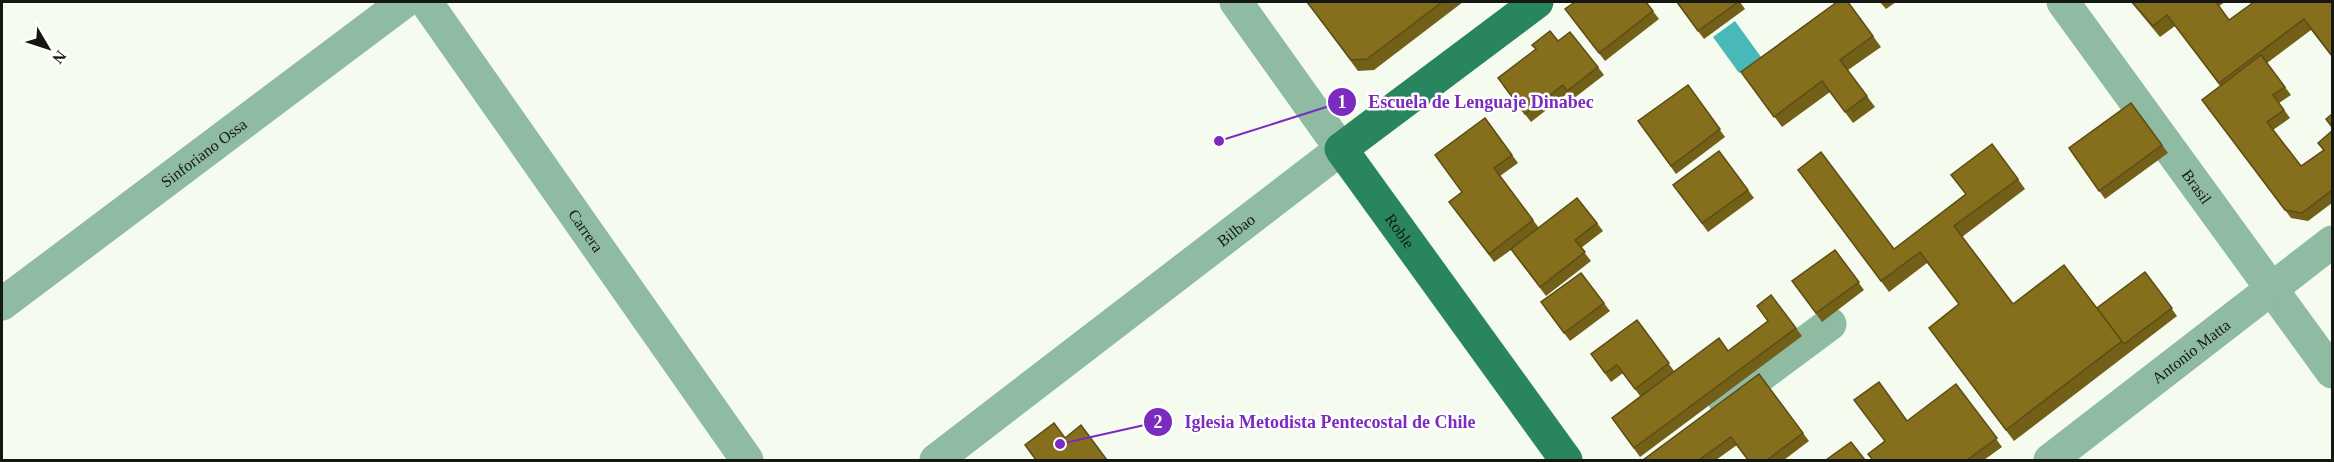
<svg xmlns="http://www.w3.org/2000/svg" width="2334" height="462" font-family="'Times New Roman',serif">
  <rect width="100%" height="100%" fill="#f6fbf0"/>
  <polygon fill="#48b9b8" points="1735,21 1761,57 1739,73 1713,37"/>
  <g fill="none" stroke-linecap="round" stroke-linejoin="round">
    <g stroke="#90bba3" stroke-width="33">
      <path id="s1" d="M426,2L747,460"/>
      <path id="s2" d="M2063,2L2332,372"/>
      <path id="s3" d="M2,304L404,2"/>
      <polyline points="1725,402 1830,324"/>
      <path id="s4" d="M936,460L1341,149L1236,2"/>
      <path id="s5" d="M2050,460L2332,242"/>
    </g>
    <path stroke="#29855d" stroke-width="33" id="s6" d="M1537,2L1341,149L1566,460"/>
  </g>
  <g fill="#725f18">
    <polygon points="1307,2 1463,2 1374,70 1358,71"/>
    <polygon points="1646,2 1659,19 1605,61 1571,17"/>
    <polygon points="1676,2 1740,2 1745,9 1704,39"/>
    <polygon points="1848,2 1881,47 1848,70 1875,107 1853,123 1830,92 1782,127 1741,72"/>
    <polygon points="1880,2 1896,2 1886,9"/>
    <polygon points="2131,2 2225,2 2219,6 2229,20 2332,2 2332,57 2311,30 2267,63 2291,95 2279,103 2290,118 2273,130 2301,166 2323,150 2318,143 2332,131 2332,203 2308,221 2291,218 2208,108 2220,86 2175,26 2160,37"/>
    <polygon points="1558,41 1598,67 1604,75 1573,99 1568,93 1531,122 1503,86"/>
    <polygon points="1688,85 1725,137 1676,174 1638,121"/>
    <polygon points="2131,103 2168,153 2105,199 2069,148"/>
    <polygon points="1485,118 1518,163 1500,176 1539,228 1597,223 1603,231 1581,248 1591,261 1546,296 1511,250 1494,262 1449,202 1462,192"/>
    <polygon points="1719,151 1754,198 1708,232 1673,185"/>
    <polygon points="2018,179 2025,189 1962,237 2013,304 2099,310 2145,272 2177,316 2014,441 1929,328 1959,304 1927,263 1889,292 1806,180 1894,249"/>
    <polygon points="1835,250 1864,290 1822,322 1792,281"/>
    <polygon points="1581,273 1610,311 1570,341 1541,302"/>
    <polygon points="1637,320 1674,371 1796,328 1802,336 1640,457 1612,418 1640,396 1623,373 1611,382 1591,354"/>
    <polygon points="1759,374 1809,441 1784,460 1748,460 1737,445 1716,460 1643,460"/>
    <polygon points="1956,384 2002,447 1984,460 1872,460 1885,442"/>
  </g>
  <g fill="#856e1c" stroke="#5d4d14" stroke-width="1.5">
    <polygon points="1307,2 1442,2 1367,59 1351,60"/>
    <polygon points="1575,2 1646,2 1653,11 1599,53 1565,9"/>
    <polygon points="1677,2 1738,2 1698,31"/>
    <polygon points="1837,2 1848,2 1873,36 1840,60 1867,96 1845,112 1822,81 1774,117 1741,72"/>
    <polygon points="2132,2 2216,2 2229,20 2254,2 2332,2 2332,56 2304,19 2219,83 2167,15 2153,26"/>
    <polygon points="1550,31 1558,41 1570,32 1598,67 1567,91 1563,85 1525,114 1498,78 1536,49 1532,45"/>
    <polygon points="2261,55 2285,87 2273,95 2284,110 2267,122 2301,166 2324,150 2318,143 2332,131 2332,190 2302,213 2285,210 2202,100"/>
    <polygon points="1688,85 1720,129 1671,166 1638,121"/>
    <polygon points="2131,103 2162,145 2099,191 2069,148"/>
    <polygon points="2332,114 2332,127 2326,119"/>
    <polygon points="1485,118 1512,155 1494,168 1533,220 1489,254 1449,202 1462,192 1435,155"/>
    <polygon points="1992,144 2018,179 1954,226 2013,304 2064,265 2122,341 2006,430 1929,328 1959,304 1920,252 1881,281 1798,170 1821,152 1894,249 1966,194 1951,175"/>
    <polygon points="1719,151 1748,190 1702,223 1673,185"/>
    <polygon points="1577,198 1597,223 1575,240 1585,252 1540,287 1511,249"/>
    <polygon points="1835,250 1859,282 1816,313 1792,281"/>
    <polygon points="2145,272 2172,308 2124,344 2097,308"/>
    <polygon points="1581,273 1604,303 1564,333 1541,302"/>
    <polygon points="1771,295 1796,328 1634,448 1612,418 1719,338 1728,351 1768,321 1757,306"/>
    <polygon points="1637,320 1669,363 1635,389 1617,365 1605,373 1591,354"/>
    <polygon points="1759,374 1803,433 1767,460 1748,460 1731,437 1699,460 1643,460"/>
    <polygon points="1879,382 1907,421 1956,384 1997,438 1967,460 1873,460 1868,454 1885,441 1854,400"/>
    <polygon points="1054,423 1065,438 1081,425 1107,460 1035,460 1036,460 1025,445"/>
    <polygon points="1851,442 1865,460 1826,460"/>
  </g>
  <g text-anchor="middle" stroke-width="5" stroke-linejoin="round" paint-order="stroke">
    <g font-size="16" fill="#151713" stroke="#fff">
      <text dy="6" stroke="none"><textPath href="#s3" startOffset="252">Sinforiano Ossa</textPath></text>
      <text dy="6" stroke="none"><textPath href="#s2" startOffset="228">Brasil</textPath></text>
      <text dy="6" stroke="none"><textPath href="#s4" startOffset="378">Bilbao</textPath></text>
      <text dy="6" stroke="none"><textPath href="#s1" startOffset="279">Carrera</textPath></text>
      <text dy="6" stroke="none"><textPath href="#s6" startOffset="346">Roble</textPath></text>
      <text dy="6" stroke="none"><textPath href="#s5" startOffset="178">Antonio Matta</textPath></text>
    </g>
  </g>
  <path fill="none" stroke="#7b2cbf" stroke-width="2" d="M1219 141L1342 102M1060 444L1158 422"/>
  <g fill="#7b2cbf" stroke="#fff" stroke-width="2">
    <circle cx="1219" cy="141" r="6"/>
    <circle cx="1060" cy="444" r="6"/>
    <circle cx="1342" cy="102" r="15"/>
    <circle cx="1158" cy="422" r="15"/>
  </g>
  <g font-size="18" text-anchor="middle" font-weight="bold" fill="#fff">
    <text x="1342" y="108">1</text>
    <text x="1158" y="428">2</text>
  </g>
  <g font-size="18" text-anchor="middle" font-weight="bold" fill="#7b2cbf" stroke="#fff" stroke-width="5" stroke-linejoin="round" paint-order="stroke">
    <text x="1481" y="108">Escuela de Lenguaje Dinabec</text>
    <text x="1330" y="428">Iglesia Metodista Pentecostal de Chile</text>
  </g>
  <rect width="2334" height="462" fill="none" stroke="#151713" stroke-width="6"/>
  <g transform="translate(48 48) rotate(129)" stroke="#ffffff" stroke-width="4.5" paint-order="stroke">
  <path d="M0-4.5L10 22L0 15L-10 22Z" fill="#151713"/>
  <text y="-9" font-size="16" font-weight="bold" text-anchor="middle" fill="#151713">N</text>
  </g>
</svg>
